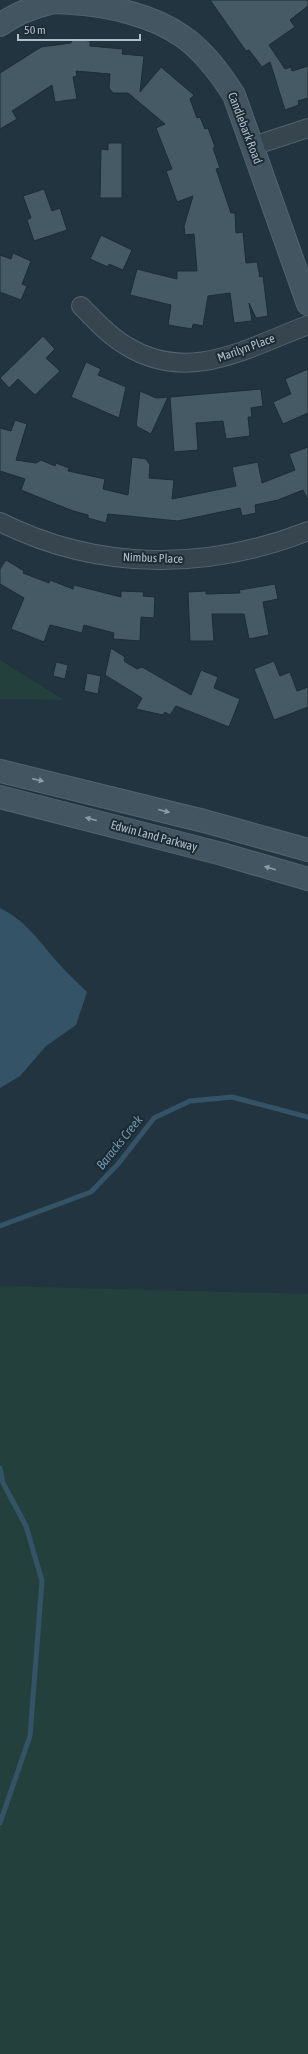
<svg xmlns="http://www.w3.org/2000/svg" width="308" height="2054" font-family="'Asap Condensed',sans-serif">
  <rect width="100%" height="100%" fill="#22343f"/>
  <g fill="#24403d">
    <polygon points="0,660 64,700 0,699"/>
    <polygon points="0,1286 308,1294 308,2054 0,2054"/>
  </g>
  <path fill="#355367" d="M0,908C28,922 40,943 60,965C69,975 78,983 87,992L76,1025L46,1046L20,1076L0,1088Z"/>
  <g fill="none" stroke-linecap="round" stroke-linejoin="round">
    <g stroke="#355367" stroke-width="5">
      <polyline points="0,1226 91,1192 118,1164 154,1118 190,1101 232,1097 308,1117"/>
      <polyline points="0,1468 3,1483 26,1526 42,1581 30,1736 0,1823"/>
    </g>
  </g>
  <g fill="#465a65" stroke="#1d2c35">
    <polygon points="210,0 308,0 308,6 290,20 295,27 269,45 285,69 291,67 292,71 308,66 308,98 298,101 299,105 285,110 270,62 262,67 249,50 246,51"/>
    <polygon points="72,39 90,41 90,46 123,49 122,54 144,56 140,92 161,67 194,95 190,99 197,118 200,117 205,129 208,128 215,147 213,148 220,168 216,169 231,213 235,213 236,233 243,232 246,263 257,262 260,277 263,276 268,316 256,318 249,303 252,321 234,323 230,293 208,296 203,326 193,324 192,329 168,325 171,305 130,295 137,269 177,279 177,271 197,271 194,234 185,235 184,226 193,196 177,202 166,171 172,169 156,128 165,124 128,93 113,93 109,88 110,74 76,71 77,76 73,77 77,99 55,102 52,85 12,111 17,119 0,129 0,73 41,47 71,43"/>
    <polygon points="108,143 122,143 122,198 100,198 101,149 108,150"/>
    <polygon points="44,189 52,211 60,208 67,230 34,241 27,220 31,218 23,196"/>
    <polygon points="101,235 132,250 123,270 109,264 108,267 90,259"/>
    <polygon points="13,253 31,261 22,284 27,286 21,300 0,292 0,255 11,259"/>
    <polygon points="43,336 55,349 46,358 60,371 35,395 18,379 9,388 0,378"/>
    <polygon points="86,362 101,369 98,375 126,387 119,418 71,397"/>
    <polygon points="308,369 308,413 283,424 273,402 291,394 285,379"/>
    <polygon points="261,389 263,406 251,408 252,417 248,417 250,436 226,439 223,421 196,423 198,450 174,452 170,397"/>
    <polygon points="140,391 156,398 168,397 151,434 136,426"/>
    <polygon points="15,420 27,424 16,460 36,463 41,460 55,466 56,463 69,468 68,471 105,479 103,489 128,495 132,457 146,459 150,465 149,478 174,480 172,499 236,486 232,467 258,462 262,483 295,470 289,454 308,447 308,500 303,490 278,500 255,505 256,513 242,516 240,508 178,521 108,514 106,523 88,518 88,515 73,511 21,490 25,479 0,471 0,428 11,431"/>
    <polygon points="6,560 24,571 23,573 49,583 50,580 73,589 74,585 121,597 121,591 144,592 143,596 155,597 154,618 141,617 140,641 113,639 114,633 84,625 82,633 50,625 44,642 11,629 24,598 0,584 0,569"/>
    <polygon points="275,584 278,599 263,602 269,635 249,639 244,614 212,614 214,641 190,641 188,592 206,591 206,594 240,593 239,590"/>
    <polygon points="111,648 125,657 124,661 137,669 142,667 191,695 201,670 218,677 214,688 240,699 229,727 176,706 170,715 165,712 163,715 136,709 142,698 105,675"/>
    <polygon points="274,661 280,676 290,672 297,691 308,687 308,707 274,720 254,669"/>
    <polygon points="56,662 68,665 65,679 53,676"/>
    <polygon points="87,673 101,676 98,694 84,691"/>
  </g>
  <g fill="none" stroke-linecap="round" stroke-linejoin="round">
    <g stroke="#54636c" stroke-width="20">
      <g id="street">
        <polyline points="253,146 308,128"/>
        <path d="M81,306C95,320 108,335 125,345C188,385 247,348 308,325"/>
        <path d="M0,522C98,571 207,571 308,531"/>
      </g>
    </g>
    <g stroke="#54636c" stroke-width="24">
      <g id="secondary">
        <path d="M0,25C14,15 33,7 50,3C57,1 65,3 72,3C107,5 152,15 182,36C204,51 220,73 234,95L308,304"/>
        <polyline points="0,771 204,821 308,850"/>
        <polyline points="0,797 222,854 308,879"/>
      </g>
    </g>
    <use href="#street" stroke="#36454e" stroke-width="18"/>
    <use href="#secondary" stroke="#445562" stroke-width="22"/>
  </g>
  <defs><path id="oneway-solid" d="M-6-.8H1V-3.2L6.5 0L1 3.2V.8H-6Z"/></defs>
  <g fill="#8c9ba6">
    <use href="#oneway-solid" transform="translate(38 780) rotate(13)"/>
    <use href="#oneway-solid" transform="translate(164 811) rotate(14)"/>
    <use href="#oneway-solid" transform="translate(91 819) rotate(-165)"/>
    <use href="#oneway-solid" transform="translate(270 868) rotate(-164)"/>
  </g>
  <g text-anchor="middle" stroke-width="4" stroke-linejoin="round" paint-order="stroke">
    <g font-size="12" fill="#b2c0ca" stroke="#1b2a33">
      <text transform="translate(245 128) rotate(69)" y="4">Candlebark Road</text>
      <text transform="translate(246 348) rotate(-20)" y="4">Marilyn Place</text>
      <text transform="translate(153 558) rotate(2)" y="4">Nimbus Place</text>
      <text transform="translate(154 836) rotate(15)" y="4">Edwin Land Parkway</text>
    </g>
    <g font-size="13" font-style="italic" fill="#7097af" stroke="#1b2a33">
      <text transform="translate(119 1142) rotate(-51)" y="5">Baracks Creek</text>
    </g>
  </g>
  <path d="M18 34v6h122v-6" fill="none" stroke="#b2c0ca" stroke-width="2"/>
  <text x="24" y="34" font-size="12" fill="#b2c0ca" stroke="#1b2a33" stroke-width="3" paint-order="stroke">50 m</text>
</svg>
